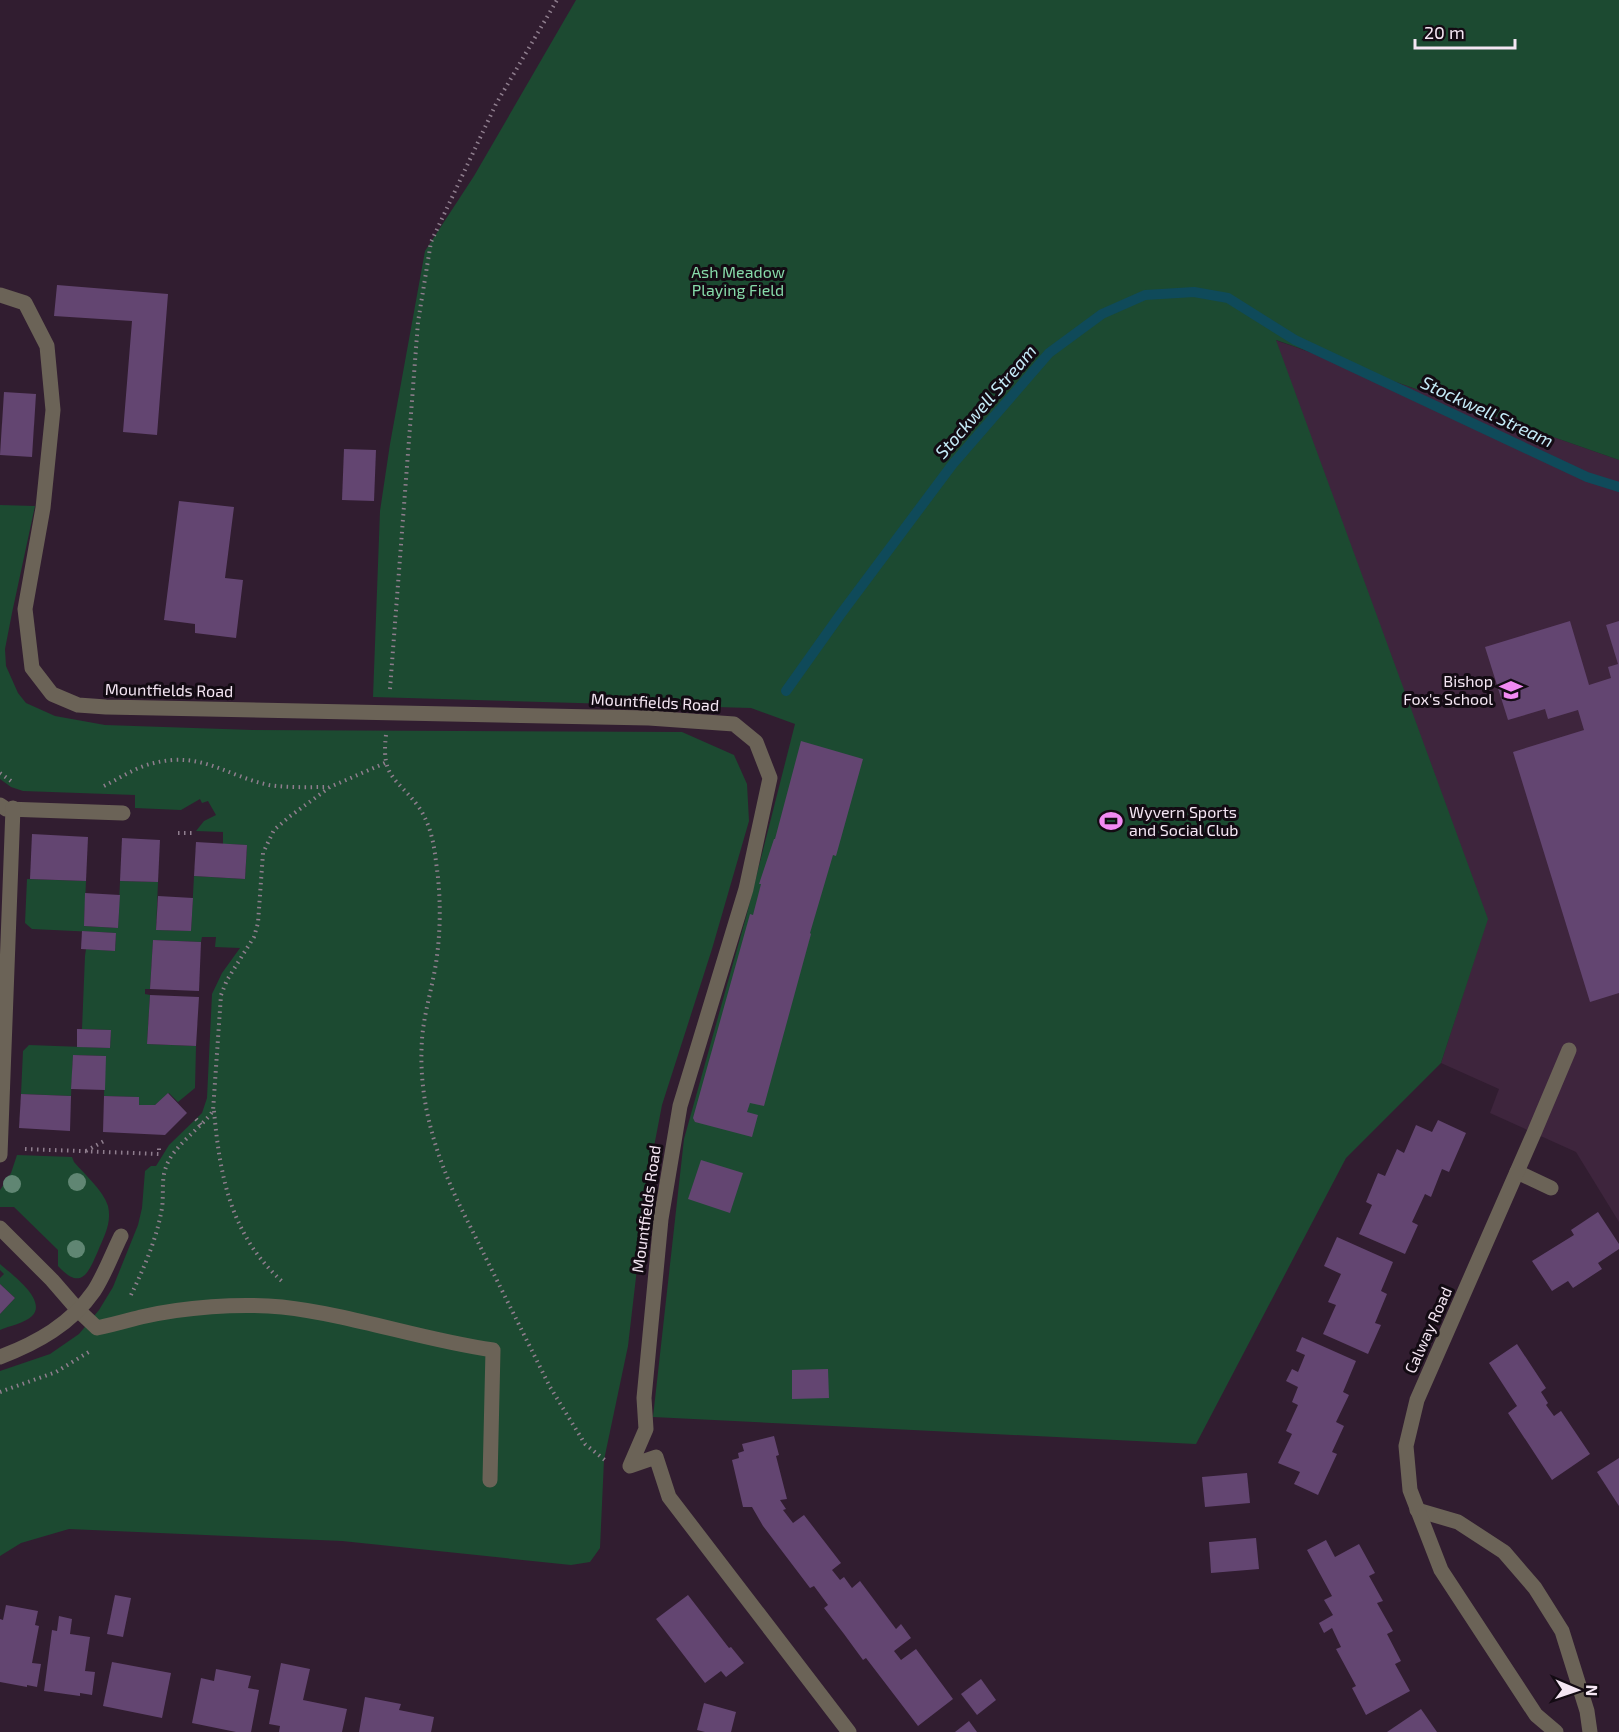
<svg xmlns="http://www.w3.org/2000/svg" width="1619" height="1732" font-family="'Exo 2',sans-serif">
  <rect width="100%" height="100%" fill="#311d30"/>
  <polygon fill="#3e253d" points="1275,340 1619,460 1619,1222 1576,1152 1490,1113 1499,1089 1441,1063 1487,919"/>
  <g fill="#1c4a31">
    <polygon points="576,0 1619,0 1619,460 1276,340 1488,919 1441,1063 1346,1158 1196,1444 653,1417 684,1139 746,917 795,724 751,708 373,697 380,511 390,444 425,251 474,176"/>
    <polygon points="0,505 35,506 12,613 5,649 6,666 18,693 26,703 55,716 105,725 253,730 682,732 734,755 747,784 749,821 712,949 662,1105 647,1183 628,1346 604,1460 600,1548 590,1562 571,1565 342,1541 69,1529 21,1543 0,1556 0,1371 50,1354 79,1334 99,1310 113,1287 138,1225 142,1208 145,1171 151,1166 156,1166 169,1145 202,1113 207,1098 212,994 222,973 240,948 215,947 216,937 202,937 201,942 153,940 150,989 145,989 145,994 150,995 147,1044 196,1046 195,1088 178,1102 169,1093 155,1105 139,1105 138,1097 104,1096 105,1056 73,1055 71,1096 21,1094 23,1051 29,1045 110,1048 111,1030 82,1029 85,956 86,949 115,951 116,933 32,929 25,923 27,879 86,881 84,926 118,928 120,881 158,882 156,930 191,931 194,876 245,879 247,845 223,844 223,832 196,831 204,821 216,815 208,801 202,803 200,799 181,810 135,808 135,795 23,791 11,787 0,779"/>
    <path d="M17,1155L72,1157L74,1162C85,1175 103,1190 108,1206C112,1223 104,1236 98,1251C88,1274 81,1291 58,1266V1250L14,1207H0V1190L11,1173Z"/>
    <path d="M0,1264C11,1274 48,1300 32,1316C25,1323 9,1326 0,1330V1314L15,1298L0,1284V1278L4,1274L0,1270Z"/>
  </g>
  <g fill="none" stroke-linecap="round" stroke-linejoin="round">
    <polyline stroke="#0f4a5a" stroke-width="10" points="786,691 840,615 952,465 1049,353 1102,314 1145,295 1194,292 1228,298 1295,340 1587,477 1619,487"/>
  </g>
  <g fill="#634571">
    <polygon points="57,285 168,294 157,435 123,432 132,321 54,316"/>
    <polygon points="4,392 36,394 32,457 0,455"/>
    <polygon points="344,449 376,450 374,501 342,500"/>
    <polygon points="179,501 234,507 225,578 243,580 236,638 195,633 195,624 164,620"/>
    <polygon points="1570,621 1589,685 1611,678 1608,667 1618,664 1606,625 1619,621 1619,993 1590,1002 1513,752 1584,730 1578,710 1548,719 1545,709 1508,720 1485,647"/>
    <polygon points="801,741 863,759 836,856 833,855 810,933 811,934 764,1106 750,1103 747,1112 758,1115 752,1137 695,1122 693,1118 750,914 753,915 761,884 759,884 774,839 775,839"/>
    <polygon points="32,834 88,837 86,881 30,879"/>
    <polygon points="122,838 160,840 158,882 120,881"/>
    <polygon points="196,842 247,845 245,879 194,876"/>
    <polygon points="85,893 120,895 118,928 84,926"/>
    <polygon points="158,896 193,898 191,931 156,930"/>
    <polygon points="82,931 116,933 115,951 81,949"/>
    <polygon points="153,940 201,942 199,991 150,989"/>
    <polygon points="150,995 199,997 196,1046 147,1044"/>
    <polygon points="77,1029 111,1030 110,1048 77,1047"/>
    <polygon points="73,1055 106,1056 105,1090 71,1089"/>
    <polygon points="168,1093 187,1113 165,1135 103,1132 104,1096 139,1097 139,1105 155,1105"/>
    <polygon points="21,1094 71,1096 70,1131 19,1128"/>
    <polygon points="1438,1120 1466,1133 1449,1172 1442,1169 1431,1197 1425,1194 1412,1222 1418,1225 1405,1254 1359,1234 1372,1205 1366,1202 1378,1173 1385,1176 1397,1149 1404,1153 1416,1125 1432,1132"/>
    <polygon points="701,1160 743,1173 730,1213 688,1199"/>
    <polygon points="1598,1212 1619,1244 1619,1249 1598,1263 1602,1269 1573,1288 1568,1281 1552,1291 1532,1261 1574,1235 1571,1230"/>
    <polygon points="1337,1237 1393,1262 1381,1291 1387,1294 1375,1323 1381,1325 1368,1354 1323,1334 1336,1305 1328,1302 1341,1274 1324,1266"/>
    <polygon points="0,1284 15,1298 0,1314"/>
    <polygon points="1302,1337 1356,1361 1343,1392 1349,1395 1336,1422 1344,1426 1332,1452 1337,1454 1318,1495 1294,1484 1300,1472 1278,1463 1292,1434 1286,1431 1298,1405 1292,1402 1298,1387 1286,1381 1292,1369 1298,1372 1305,1355 1296,1351"/>
    <polygon points="1517,1344 1546,1388 1541,1392 1548,1403 1546,1405 1554,1416 1561,1411 1590,1454 1552,1480 1508,1413 1517,1406 1489,1363"/>
    <polygon points="828,1369 829,1398 792,1399 792,1370"/>
    <polygon points="774,1436 779,1455 776,1456 787,1499 780,1500 786,1509 783,1510 793,1523 804,1515 841,1563 832,1570 840,1580 844,1577 852,1588 860,1581 896,1629 901,1624 911,1638 894,1651 901,1660 916,1649 953,1699 918,1726 866,1658 863,1660 844,1634 824,1608 828,1605 814,1586 810,1588 763,1526 752,1507 743,1507 732,1460 739,1458 738,1453 744,1451 742,1444"/>
    <polygon points="1619,1458 1619,1506 1597,1472"/>
    <polygon points="1247,1473 1250,1503 1205,1507 1202,1477"/>
    <polygon points="1256,1538 1259,1569 1211,1573 1209,1542"/>
    <polygon points="1326,1540 1335,1557 1359,1544 1375,1573 1369,1576 1383,1601 1377,1603 1393,1631 1387,1634 1401,1661 1395,1664 1410,1691 1366,1715 1352,1688 1356,1686 1336,1649 1341,1647 1332,1628 1324,1633 1319,1623 1333,1615 1324,1600 1332,1596 1307,1550"/>
    <polygon points="115,1595 131,1598 123,1637 107,1634"/>
    <polygon points="688,1595 729,1648 731,1647 744,1663 726,1677 721,1671 705,1683 656,1619"/>
    <polygon points="6,1605 38,1611 35,1625 39,1626 32,1663 41,1664 37,1687 27,1685 27,1687 0,1682 0,1619 3,1620"/>
    <polygon points="59,1616 72,1619 70,1634 90,1637 85,1671 95,1672 92,1695 80,1693 80,1696 44,1691 52,1630 57,1631"/>
    <polygon points="112,1662 171,1673 162,1718 103,1706"/>
    <polygon points="281,1663 310,1669 303,1700 347,1709 342,1732 279,1732 280,1726 269,1724"/>
    <polygon points="216,1669 251,1676 248,1688 259,1690 251,1732 236,1732 192,1723 201,1678 214,1681"/>
    <polygon points="981,1679 996,1700 977,1715 961,1694"/>
    <polygon points="365,1697 401,1704 399,1710 434,1717 431,1732 359,1732"/>
    <polygon points="704,1703 736,1712 731,1732 705,1732 697,1730"/>
    <polygon points="1421,1709 1437,1732 1387,1732"/>
    <polygon points="969,1721 977,1732 955,1732"/>
  </g>
  <g fill="none" stroke-linecap="round" stroke-linejoin="round">
    <g stroke="#8f7e8e" stroke-width="4" stroke-dasharray="1.5 4.5" stroke-linecap="butt">
      <polyline points="390,689 418,322 431,242 496,104 557,0"/>
      <path d="M386,735C381,778 396,777 418,806C430,823 434,843 436,862C441,895 441,930 436,963C432,989 424,1013 422,1039C418,1098 434,1150 458,1202L550,1387L585,1444L606,1461"/>
      <polyline points="0,773 11,781"/>
      <path d="M104,786C120,778 136,767 154,763C202,751 226,776 269,785C289,788 309,787 329,787"/>
      <polyline points="178,833 196,833"/>
      <path d="M214,1111C220,1177 231,1237 284,1283"/>
      <polyline points="196,1119 202,1126"/>
      <polyline points="25,1149 159,1154 159,1148"/>
      <polyline points="86,1151 104,1141"/>
      <path d="M131,1295C144,1268 157,1238 162,1208C164,1194 161,1180 166,1167C173,1146 200,1129 213,1111L221,995L227,980L254,937L258,923L263,853L274,830L289,817L330,787L385,763"/>
      <polyline points="0,1392 56,1372 92,1350"/>
    </g>
    <g stroke="#6b6357" stroke-width="15">
      <polyline points="0,295 25,303 47,346 53,410 43,508 25,609 32,668 52,694 78,705 106,707 649,718 734,724 756,742 770,778 746,889 680,1106 661,1219 644,1398 646,1429 630,1466 656,1457 669,1497 849,1732"/>
      <polyline points="0,805 6,809 123,813"/>
      <polyline points="0,1155 13,808"/>
      <polyline points="1517,1172 1551,1188"/>
      <path d="M0,1228L52,1280L78,1310L97,1328C112,1325 126,1321 141,1317C184,1307 239,1303 282,1307C353,1315 422,1340 493,1350L490,1480"/>
      <path d="M0,1357C37,1343 71,1324 94,1291C105,1274 112,1254 121,1236"/>
      <polyline points="1417,1510 1458,1522 1504,1552 1535,1588 1562,1631 1587,1711 1590,1732"/>
      <polyline points="1556,1732 1536,1715 1441,1570 1410,1490 1406,1446 1417,1400 1534,1133 1569,1050"/>
    </g>
  </g>
  <g fill="#608673">
    <circle cx="77" cy="1182" r="9"/>
    <circle cx="12" cy="1184" r="9"/>
    <circle cx="76" cy="1249" r="9"/>
  </g>
  <defs>
    <g id="school-bare" transform="scale(1.8)"><path d="M0-5L7-2L0 1L-7-2ZM-4 1L0 2.5L4 1V4Q0 6-4 4Z" fill="#f28af3" stroke="#130b13" stroke-width="2.5" paint-order="stroke"/></g>
    <g id="stadium-bare" transform="scale(1.8)"><path d="M0-5a6.5 5 0 1 0 0 10a6.5 5 0 1 0 0-10ZM-3.5-1.8h7v3.6h-7Z" fill="#f28af3" stroke="#130b13" stroke-width="2.5" paint-order="stroke"/></g>
  </defs>
  <g fill-rule="evenodd">
    <use href="#school-bare" x="1511" y="690"/>
    <use href="#stadium-bare" x="1111" y="821"/>
  </g>
  <g text-anchor="middle" stroke-width="6" stroke-linejoin="round" paint-order="stroke">
    <g font-size="16" fill="#87dbaa" stroke="#130b13">
      <text x="738" y="278">Ash Meadow<tspan x="738" dy="18">Playing Field</tspan></text>
    </g>
    <g font-size="16" fill="#f4e6f3" stroke="#130b13" text-anchor="end">
      <text x="1493" y="687">Bishop<tspan x="1493" dy="18">Fox's School</tspan></text>
      <text x="1129" y="818" text-anchor="start">Wyvern Sports<tspan x="1129" dy="18">and Social Club</tspan></text>
    </g>
    <g font-size="16" fill="#f4e6f3" stroke="#130b13">
      <text transform="translate(169 690) rotate(1)" y="6">Mountfields Road</text>
      <text transform="translate(655 702) rotate(3)" y="6">Mountfields Road</text>
      <text transform="translate(646 1209) rotate(-82)" y="6">Mountfields Road</text>
      <text transform="translate(1428 1330) rotate(-66)" y="6">Calway Road</text>
    </g>
    <g font-size="18" font-style="italic" fill="#c5ebf8" stroke="#130b13">
      <text transform="translate(986 402) rotate(-49)" y="6">Stockwell Stream</text>
      <text transform="translate(1487 412) rotate(25)" y="6">Stockwell Stream</text>
    </g>
  </g>
  <g transform="translate(1577 1690) rotate(92)" stroke="#130b13" stroke-width="4.5" paint-order="stroke">
  <path d="M0-4.5L10 22L0 15L-10 22Z" fill="#f4e6f3"/>
  <text y="-9" font-size="16" font-weight="bold" text-anchor="middle" fill="#f4e6f3">N</text>
  </g>
  <path d="M1415 39v9h100v-9" fill="none" stroke="#f4e6f3" stroke-width="3"/>
  <text x="1424" y="39" font-size="18" fill="#f4e6f3" stroke="#130b13" stroke-width="4.5" paint-order="stroke">20 m</text>
</svg>
